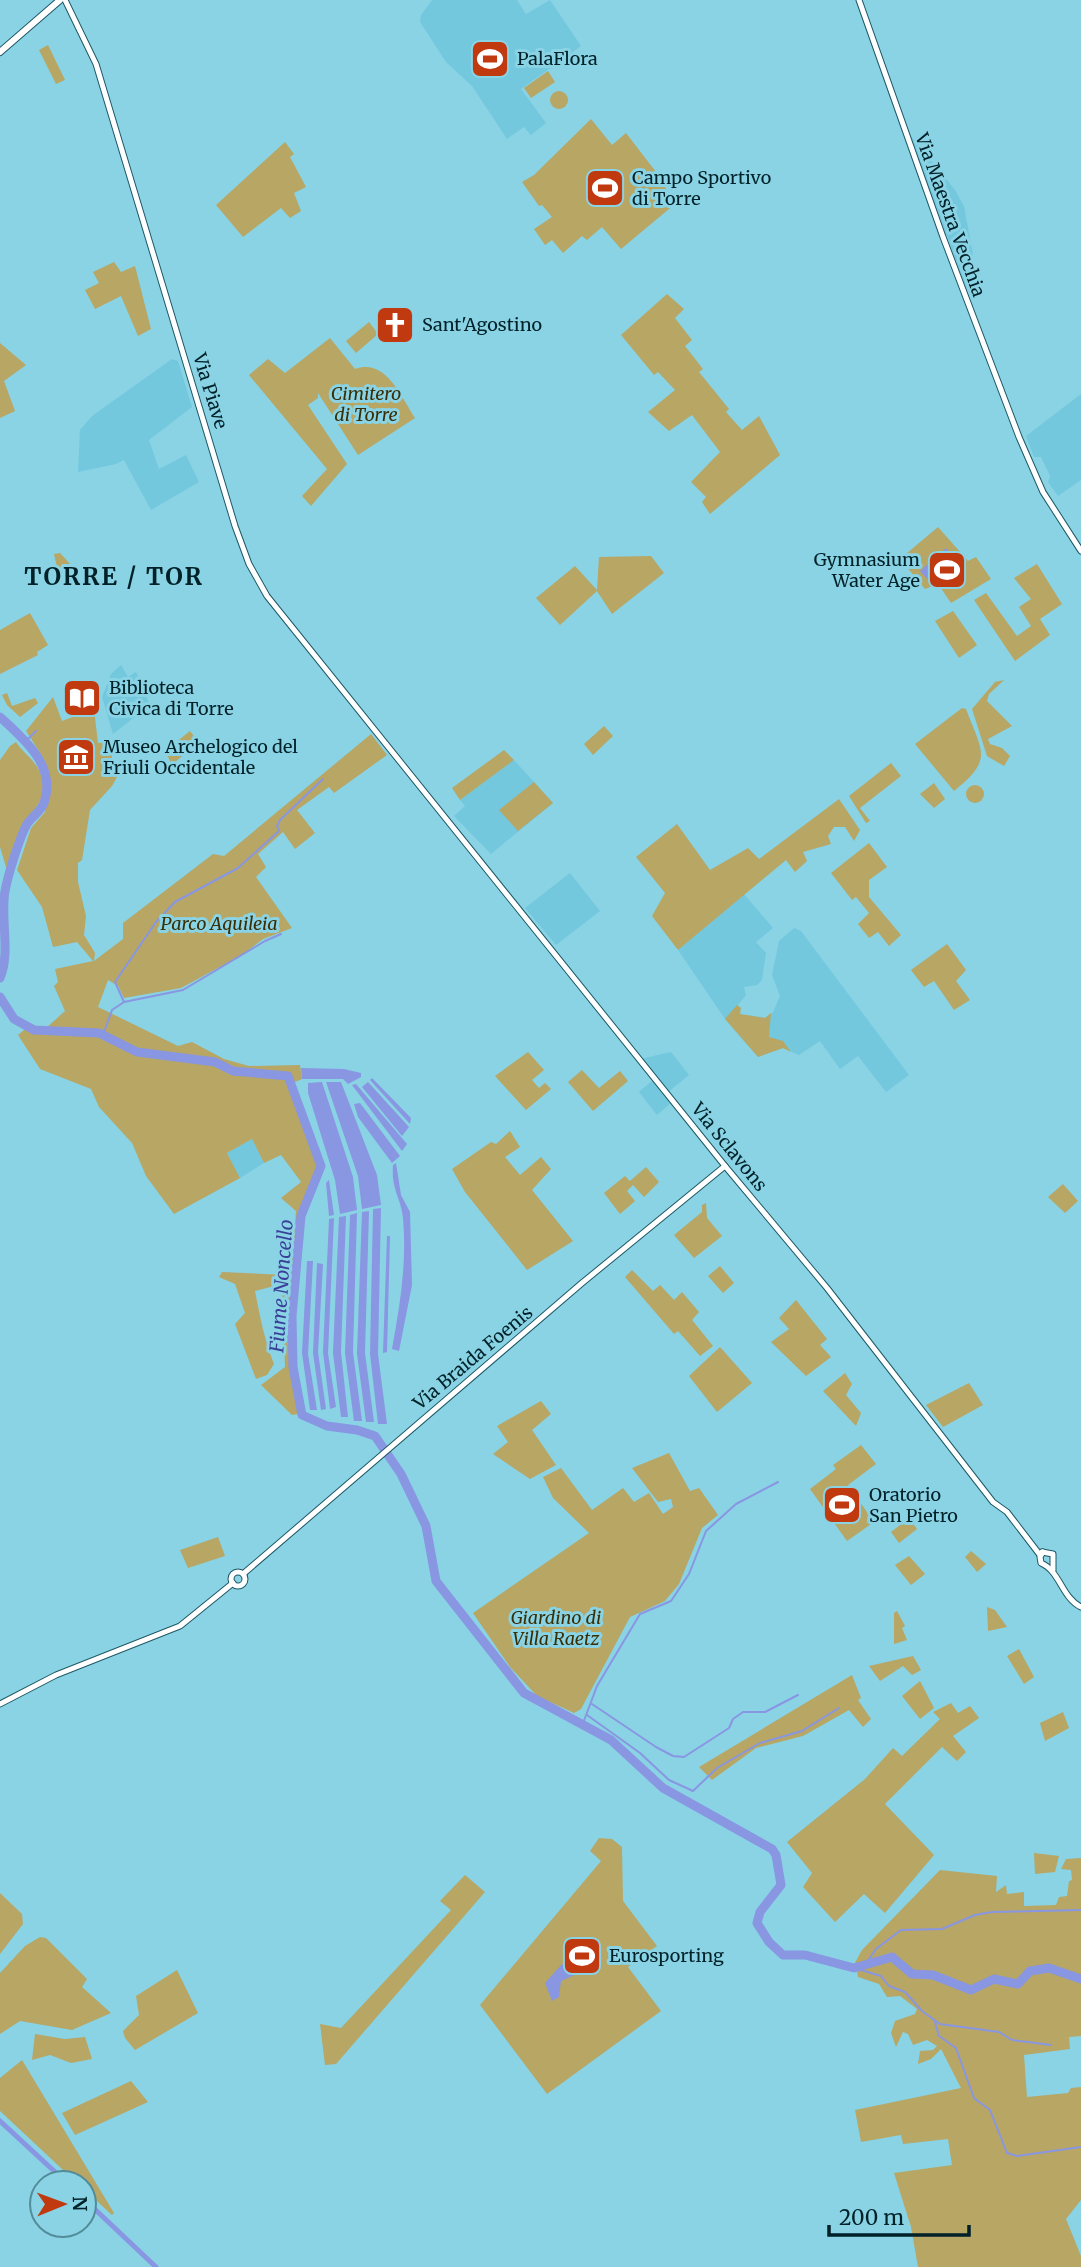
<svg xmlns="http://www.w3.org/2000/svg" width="1081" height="2267" font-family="Merriweather,serif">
  <rect width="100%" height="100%" fill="#89d3e5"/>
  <g fill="#73c8de">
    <polygon points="432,0 517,0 526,14 550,0 581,46 521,89 546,123 531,135 524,127 507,139 472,86 446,62 420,22 421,15"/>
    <polygon points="910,135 955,190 964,206 973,255 967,291"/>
    <polygon points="172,359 178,361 192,407 149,440 159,469 186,455 199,482 151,510 124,460 116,464 78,472 80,430 92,416"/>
    <polygon points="1081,394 1081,480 1058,496 1048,482 1050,476 1041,457 1034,457 1026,436"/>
    <polygon points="121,665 128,677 136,672 150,705 113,734 102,697 111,674"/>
    <polygon points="514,760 553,803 491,854 454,816 465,806 460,800"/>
    <polygon points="570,873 600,911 556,945 525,908"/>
    <polygon points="744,894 773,928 756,942 766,953 762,980 757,985 744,987 746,995 738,1005 739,1014 765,1018 773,1012 780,996 772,975 779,941 794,928 801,931 909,1075 886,1092 858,1056 840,1069 820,1041 799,1055 783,1048 758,1057 725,1019 678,950"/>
    <polygon points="671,1052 689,1075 667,1093 640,1059"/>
    <polygon points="654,1079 672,1102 657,1115 639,1092"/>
    <polygon points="252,1139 264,1163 240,1178 227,1153"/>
  </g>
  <g fill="#b7a664">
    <polygon points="48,45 65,80 56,84 39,50"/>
    <polygon points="548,71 555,82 531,98 524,88"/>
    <circle cx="559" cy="100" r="9"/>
    <polygon points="591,119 612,145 626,133 656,172 675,204 621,249 602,227 587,240 582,236 563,253 552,240 545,245 534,229 552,217 542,205 539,206 522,182 534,175"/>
    <polygon points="285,142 294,154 290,157 306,187 294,193 301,211 290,218 281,208 243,237 216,205"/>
    <polygon points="114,262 121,272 135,266 151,329 138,336 121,296 95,309 85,290 99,283 93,272"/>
    <polygon points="667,294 684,309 675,318 692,340 685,346 703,369 699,372 729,409 726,412 742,430 759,416 780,455 710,514 702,502 706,497 691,482 720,452 692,415 669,431 648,412 675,390 658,372 654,375 621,335"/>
    <polygon points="369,322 378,334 356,353 346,341"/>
    <path d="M330,338L355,369C386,358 401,397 415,418L358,455L318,393V398L308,405L347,464L311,506L302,496L327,469L249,375L268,359L285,373Z"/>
    <polygon points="0,343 26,365 4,381 15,411 0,418"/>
    <polygon points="938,527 968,561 976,557 991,579 951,603 938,584 925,589 900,559"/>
    <polygon points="60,553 72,566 70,577 61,585 54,554"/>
    <polygon points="651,556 664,573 612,614 597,591 560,625 536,598 575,566 597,590 599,557"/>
    <polygon points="1037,564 1062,604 1040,619 1050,635 1015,661 974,600 986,593 1017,636 1031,626 1019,607 1031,599 1014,578"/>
    <polygon points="953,611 977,645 959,658 935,621"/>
    <polygon points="30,613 48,645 37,652 38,655 0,674 0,630"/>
    <polygon points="1004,680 989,694 987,701 1012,726 988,739 990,744 1002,748 1010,756 1004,766 987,756 972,709 995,682"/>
    <polygon points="7,693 12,706 35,698 38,703 20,717 7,705 2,695"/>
    <path d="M53,697L62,721L94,709L98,743L109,742L113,763L121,770L112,786L90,810L82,860L78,863V882L86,916L84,935L95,953L94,961L123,939V923L213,854L224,856L371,734L387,755L334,793L329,787L297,810L315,833L295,849L283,832L258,854L266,867L256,877L292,928L263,939L242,955L181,988L124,998L118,986L108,980L98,1007L178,1046L192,1042L224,1059L249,1066L300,1065L302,1079L290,1084L321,1166L300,1226L292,1330L299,1414L292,1415L261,1385L285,1367L282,1284L255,1291C260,1316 264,1339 274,1364L267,1375L256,1379L235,1324L245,1313L235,1284L219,1277L222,1272L285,1275L292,1263L296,1211L281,1198L301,1182L281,1155L264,1163L252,1139L227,1153L240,1178L174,1214L146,1176L132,1143L99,1107L91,1089L40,1069L18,1035L31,1024L45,1029L65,1011L54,986L58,982L55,969L93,961L77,942L53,947L42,907L17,870L31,828L45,812L49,783L44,759L26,731Z"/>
    <path d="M962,708L966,709C982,752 994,759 954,791L915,744Z"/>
    <polygon points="604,726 613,736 593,755 584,744"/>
    <polygon points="190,731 198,742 172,765 165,751"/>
    <path d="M16,742C23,753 34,759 40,772C52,802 30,808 21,831C16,845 13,860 8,874L0,847V760L10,746Z"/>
    <polygon points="504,750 514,760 460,800 452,788"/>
    <polygon points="891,763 901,776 860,808 870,821 866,823 849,796"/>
    <polygon points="534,782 553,803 518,831 499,810"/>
    <polygon points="934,783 945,799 934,808 920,794"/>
    <circle cx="975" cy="794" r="9"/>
    <polygon points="839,799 860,830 854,841 845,827 834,827 828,836 831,844 803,852 807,861 795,872 786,860 678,950 652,916 665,893 636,857 677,824 710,870 748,848 759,859"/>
    <polygon points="869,843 887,867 869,880 869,897 901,935 889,946 878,932 869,938 858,924 869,913 856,897 852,900 831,873"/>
    <polygon points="947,944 966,970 956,981 970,1000 954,1010 934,981 924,987 911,970"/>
    <polygon points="737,1005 741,1008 740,1014 765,1018 771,1013 769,1037 783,1041 791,1052 783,1048 758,1057 725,1019"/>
    <polygon points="528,1052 544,1070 532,1080 539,1088 545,1083 551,1089 526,1110 495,1076"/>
    <polygon points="582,1070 599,1088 620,1071 628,1081 593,1111 568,1082"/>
    <polygon points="510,1131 520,1147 505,1157 520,1175 541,1157 551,1169 532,1190 573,1241 527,1270 465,1192 452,1169 491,1142 496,1144"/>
    <polygon points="646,1167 659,1182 644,1197 633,1185 627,1191 635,1201 620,1214 604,1193 625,1176 630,1181"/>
    <polygon points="1063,1184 1078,1201 1065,1213 1048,1197"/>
    <polygon points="706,1203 707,1218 722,1236 694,1258 674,1235 702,1212 702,1205"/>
    <polygon points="720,1266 734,1283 723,1293 708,1276"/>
    <polygon points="632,1270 653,1291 660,1285 674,1300 682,1292 699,1312 692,1320 713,1346 700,1356 678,1331 674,1334 625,1277"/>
    <polygon points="796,1300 827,1339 820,1345 831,1357 806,1376 771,1342 789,1329 779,1318"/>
    <polygon points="720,1347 752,1383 717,1412 689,1376"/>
    <polygon points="845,1373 852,1384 846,1395 861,1413 856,1426 823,1391"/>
    <polygon points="969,1383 983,1405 943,1427 926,1405"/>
    <polygon points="541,1401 551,1414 532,1430 556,1465 530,1479 493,1454 508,1442 497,1426"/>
    <polygon points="861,1445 876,1464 848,1485 874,1522 847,1541 810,1489 836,1469 833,1465"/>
    <polygon points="669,1453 690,1491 699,1488 718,1515 702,1528 679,1584 665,1601 630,1617 581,1709 574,1713 537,1696 510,1667 473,1613 589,1533 553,1498 543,1477 561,1468 592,1510 623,1488 634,1502 649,1493 663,1514 673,1507 671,1499 658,1502 632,1468"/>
    <polygon points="909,1518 917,1529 899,1543 891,1532"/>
    <polygon points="218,1537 225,1556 188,1568 180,1550"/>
    <polygon points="971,1551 986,1564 977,1572 965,1557"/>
    <polygon points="909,1556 925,1574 911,1585 895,1565"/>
    <polygon points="987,1607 995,1610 1007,1627 988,1631"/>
    <polygon points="897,1611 905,1626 902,1628 907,1640 894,1644 894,1613"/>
    <polygon points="1019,1649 1034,1677 1024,1684 1007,1656"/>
    <polygon points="913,1656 921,1670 912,1675 903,1666 880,1681 869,1666"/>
    <polygon points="852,1675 861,1698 858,1700 871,1719 863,1727 849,1710 803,1736 756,1748 712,1780 699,1767"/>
    <polygon points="920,1681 934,1708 920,1719 902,1696"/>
    <polygon points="951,1703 958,1713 970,1706 979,1718 953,1736 966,1752 957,1761 942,1747 885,1804 934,1855 885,1913 864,1894 835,1922 803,1887 812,1873 787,1842 865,1779 893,1748 902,1756 940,1719 933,1712"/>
    <polygon points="1063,1712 1069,1728 1045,1741 1040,1723"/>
    <polygon points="599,1838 612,1839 622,1847 623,1901 657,1946 628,1967 661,2011 547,2094 480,2005 601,1861 590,1851"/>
    <polygon points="1034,1853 1059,1856 1055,1872 1035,1874"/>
    <polygon points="1081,1858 1081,2036 1069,2037 1070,2049 1024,2055 1027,2097 1068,2093 1071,2088 1081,2087 1081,2200 1066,2219 1081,2256 1081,2267 918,2267 911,2227 894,2173 952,2165 948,2139 903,2144 901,2135 861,2142 855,2110 961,2088 941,2049 931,2059 918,2064 920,2051 933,2050 937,2046 927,2040 913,2045 908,2034 903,2032 896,2047 891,2033 895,2021 915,2014 917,2009 900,1996 887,1997 879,1984 858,1977 857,1971 851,1970 862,1950 940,1870 997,1876 996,1892 1006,1885 1007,1894 1024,1892 1024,1906 1056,1905 1059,1897 1067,1896 1069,1881 1072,1880 1071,1870 1061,1869 1066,1859"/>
    <polygon points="465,1875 485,1892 336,2064 325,2065 320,2024 341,2028 451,1910 440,1901"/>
    <polygon points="0,1893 22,1914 23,1924 0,1954"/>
    <polygon points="40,1937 46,1938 87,1979 82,1987 111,2013 72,2030 20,2021 0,2034 0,1973 25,1946"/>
    <polygon points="177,1970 198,2013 135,2050 125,2038 123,2031 139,2015 136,1996"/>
    <polygon points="35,2034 65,2039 85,2037 92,2059 71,2063 50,2055 32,2060"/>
    <polygon points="22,2060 114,2213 112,2215 84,2189 84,2183 77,2183 0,2111 0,2078"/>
    <polygon points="131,2081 148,2102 75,2135 62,2113"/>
  </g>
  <g fill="#8996e2">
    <polygon points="946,548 956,560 930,582 920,571"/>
    <polygon points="301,1068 344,1069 361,1073 361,1077 348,1084 343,1079 302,1079"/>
    <polygon points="372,1078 411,1118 410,1124 370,1080"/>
    <polygon points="322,1082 353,1177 357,1210 340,1214 335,1180 308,1093 308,1083"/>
    <polygon points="326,1082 341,1082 377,1175 381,1205 362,1209 358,1176"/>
    <polygon points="368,1082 409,1127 402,1136 362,1087"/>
    <polygon points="356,1084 407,1144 402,1151 352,1085"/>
    <polygon points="360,1103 400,1156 392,1163 358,1117 354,1104"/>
    <path d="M396,1163L401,1195L410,1212L412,1285L399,1351L392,1349C400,1305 407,1263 403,1218C401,1198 391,1190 393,1165Z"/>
    <polygon points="329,1180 334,1215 329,1216 326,1183"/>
    <polygon points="381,1208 378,1354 387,1424 378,1424 370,1354 373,1209"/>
    <polygon points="369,1211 365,1353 374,1422 366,1422 357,1354 362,1212"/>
    <polygon points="357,1213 353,1352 362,1421 354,1421 345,1353 350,1215"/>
    <polygon points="346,1216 341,1352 348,1417 341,1417 333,1353 339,1217"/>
    <polygon points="334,1218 328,1353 336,1407 330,1409 323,1352 329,1219"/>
    <polygon points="387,1236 390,1236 387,1352 383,1353"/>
    <polygon points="307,1261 313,1261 308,1354 317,1410 310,1410 302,1353"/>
    <polygon points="317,1263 323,1264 318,1352 326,1409 321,1410 313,1353"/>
    <polygon points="562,1964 577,1974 561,1981 559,1997 552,2001 545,1983"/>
  </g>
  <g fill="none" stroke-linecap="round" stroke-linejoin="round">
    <g stroke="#8996e2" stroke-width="2">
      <polyline points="26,741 36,731"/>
      <polyline points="124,1002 183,990 265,941 281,934"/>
      <polyline points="103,1035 112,1010 124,1002 115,982 156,922 175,902 238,868 279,831 277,826 280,820 323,779"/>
      <polyline points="592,1704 656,1747 673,1756 684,1757 729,1728 733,1719 743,1712 765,1712 798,1695"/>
      <polyline points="587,1715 640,1753 669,1780 693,1791 717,1768 760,1743 802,1731 839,1708"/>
      <polyline points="582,1726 597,1686 640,1614 671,1601 689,1574 706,1531 736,1504 778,1482"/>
      <polyline points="865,1965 876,1949 901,1930 942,1929 975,1915 992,1912 1081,1910"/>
      <polyline points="854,1968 881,1976 889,1986 905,1992 922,2011 940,2024 999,2032 1012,2040 1051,2045"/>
      <polyline points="935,2022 939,2036 956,2048 974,2098 990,2110 1007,2153 1017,2156 1081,2147"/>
    </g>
    <g stroke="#8996e2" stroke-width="5">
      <polyline points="0,2121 67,2183"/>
      <polyline points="84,2199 156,2267"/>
    </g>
    <g stroke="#8996e2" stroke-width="9">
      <path d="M0,717C24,739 57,766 44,803C41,811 32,817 27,824C19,839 8,875 5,891C0,919 11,952 0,978"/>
      <polyline points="0,997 14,1019 34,1030 99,1033 137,1052 215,1062 233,1071 288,1076 321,1166 301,1216 292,1316 293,1367 302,1415 327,1426 357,1430 375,1436 401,1474 426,1526 436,1581 524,1693 611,1740 663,1788 772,1849 776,1855 781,1885 760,1912 757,1923 769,1942 783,1955 805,1955 854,1968 892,1957 912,1974 933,1975 971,1990 994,1979 1018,1984 1030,1971 1049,1968 1081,1979"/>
    </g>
    <g stroke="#1e5865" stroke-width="7">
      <g id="secondary">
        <polyline points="65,0 96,64 235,526 249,564 267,596 725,1166 827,1288 993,1502 1007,1512 1040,1555"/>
        <polyline points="859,0 943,237 1019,437 1043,492 1081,551"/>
        <polyline points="1042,1552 1053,1554 1053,1570"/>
        <path d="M1043,1552L1040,1557L1041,1563C1060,1571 1062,1598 1081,1607"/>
        <circle cx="238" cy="1579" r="7"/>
        <polyline points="243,1574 582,1283 725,1166"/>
        <polyline points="0,1704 56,1675 180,1626 233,1583"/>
      </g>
    </g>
    <g stroke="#1e5865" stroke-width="8">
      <polyline id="primary" points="0,52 60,0"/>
    </g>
    <use href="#secondary" stroke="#fff" stroke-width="5"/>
    <use href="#primary" stroke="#fff" stroke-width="6"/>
  </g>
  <defs>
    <g id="stadium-square" transform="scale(2.0125)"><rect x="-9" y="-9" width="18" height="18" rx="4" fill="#c1390f" stroke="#89d3e5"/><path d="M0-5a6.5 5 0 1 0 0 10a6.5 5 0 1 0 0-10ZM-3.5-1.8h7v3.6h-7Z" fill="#fff"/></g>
    <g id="church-square" transform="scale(2.0125)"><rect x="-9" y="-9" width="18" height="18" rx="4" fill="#c1390f" stroke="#89d3e5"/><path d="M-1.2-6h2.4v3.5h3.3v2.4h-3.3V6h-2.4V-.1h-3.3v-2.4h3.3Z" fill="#fff"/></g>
    <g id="library-square" transform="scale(2.0125)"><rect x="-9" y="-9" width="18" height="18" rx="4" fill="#c1390f" stroke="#89d3e5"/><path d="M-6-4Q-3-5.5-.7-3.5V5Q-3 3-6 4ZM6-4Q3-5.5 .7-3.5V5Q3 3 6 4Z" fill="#fff"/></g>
    <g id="museum-square" transform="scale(2.0125)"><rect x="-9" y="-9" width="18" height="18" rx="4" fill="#c1390f" stroke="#89d3e5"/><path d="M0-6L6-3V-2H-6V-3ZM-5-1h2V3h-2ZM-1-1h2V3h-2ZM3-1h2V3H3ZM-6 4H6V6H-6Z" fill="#fff"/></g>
  </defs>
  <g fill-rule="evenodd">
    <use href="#stadium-square" x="490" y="59"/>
    <use href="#stadium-square" x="605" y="188"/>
    <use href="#church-square" x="395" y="325"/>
    <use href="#stadium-square" x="947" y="570"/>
    <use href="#library-square" x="82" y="698"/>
    <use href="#museum-square" x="76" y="757"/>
    <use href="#stadium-square" x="842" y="1505"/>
    <use href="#stadium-square" x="582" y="1956"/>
  </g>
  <g text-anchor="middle" stroke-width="6" stroke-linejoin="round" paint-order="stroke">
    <g font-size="18" fill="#012128" stroke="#89d3e5" text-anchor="start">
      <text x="517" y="65">PalaFlora</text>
      <text x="632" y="184">Campo Sportivo<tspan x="632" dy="21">di Torre</tspan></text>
      <text x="422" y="331">Sant'Agostino</text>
      <text x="920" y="566" text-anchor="end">Gymnasium<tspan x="920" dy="21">Water Age</tspan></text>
      <text x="109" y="694">Biblioteca<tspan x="109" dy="21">Civica di Torre</tspan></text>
      <text x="103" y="753">Museo Archelogico del<tspan x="103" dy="21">Friuli Occidentale</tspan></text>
      <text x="869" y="1501">Oratorio<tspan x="869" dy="21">San Pietro</tspan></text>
      <text x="609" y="1962">Eurosporting</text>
    </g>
    <g font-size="18" fill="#012128" stroke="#89d3e5">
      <text transform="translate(950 215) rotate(70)" y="6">Via Maestra Vecchia</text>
      <text transform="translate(210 391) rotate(73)" y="6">Via Piave</text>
      <text transform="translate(729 1147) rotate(51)" y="6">Via Sclavons</text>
      <text transform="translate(473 1358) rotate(-40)" y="6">Via Braida Foenis</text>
    </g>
    <g font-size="18" font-style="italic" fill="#392f07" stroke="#89d3e5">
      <text x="366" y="400">Cimitero<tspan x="366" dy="21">di Torre</tspan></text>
      <text x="219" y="930">Parco Aquileia</text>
      <text x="556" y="1624">Giardino di<tspan x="556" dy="21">Villa Raetz</tspan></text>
    </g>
    <g font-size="19" font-style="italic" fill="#3a4098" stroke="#89d3e5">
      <text transform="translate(281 1286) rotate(-86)" y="7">Fiume Noncello</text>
    </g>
    <g font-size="24" font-weight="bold" letter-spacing="2" fill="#012128" stroke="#89d3e5">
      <text x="114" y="585">TORRE / TOR</text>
    </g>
  </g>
  <g transform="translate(63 2204) rotate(89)"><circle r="33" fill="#89d3e5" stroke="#538c99" stroke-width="2"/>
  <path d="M0-5L12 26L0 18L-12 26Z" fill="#c1390f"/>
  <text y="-10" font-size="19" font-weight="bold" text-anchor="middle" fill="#012128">N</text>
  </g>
  <path d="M829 2225v10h140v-10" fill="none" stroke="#012128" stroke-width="3.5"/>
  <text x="839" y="2225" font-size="21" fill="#012128" stroke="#89d3e5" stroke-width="5" paint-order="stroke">200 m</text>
</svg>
